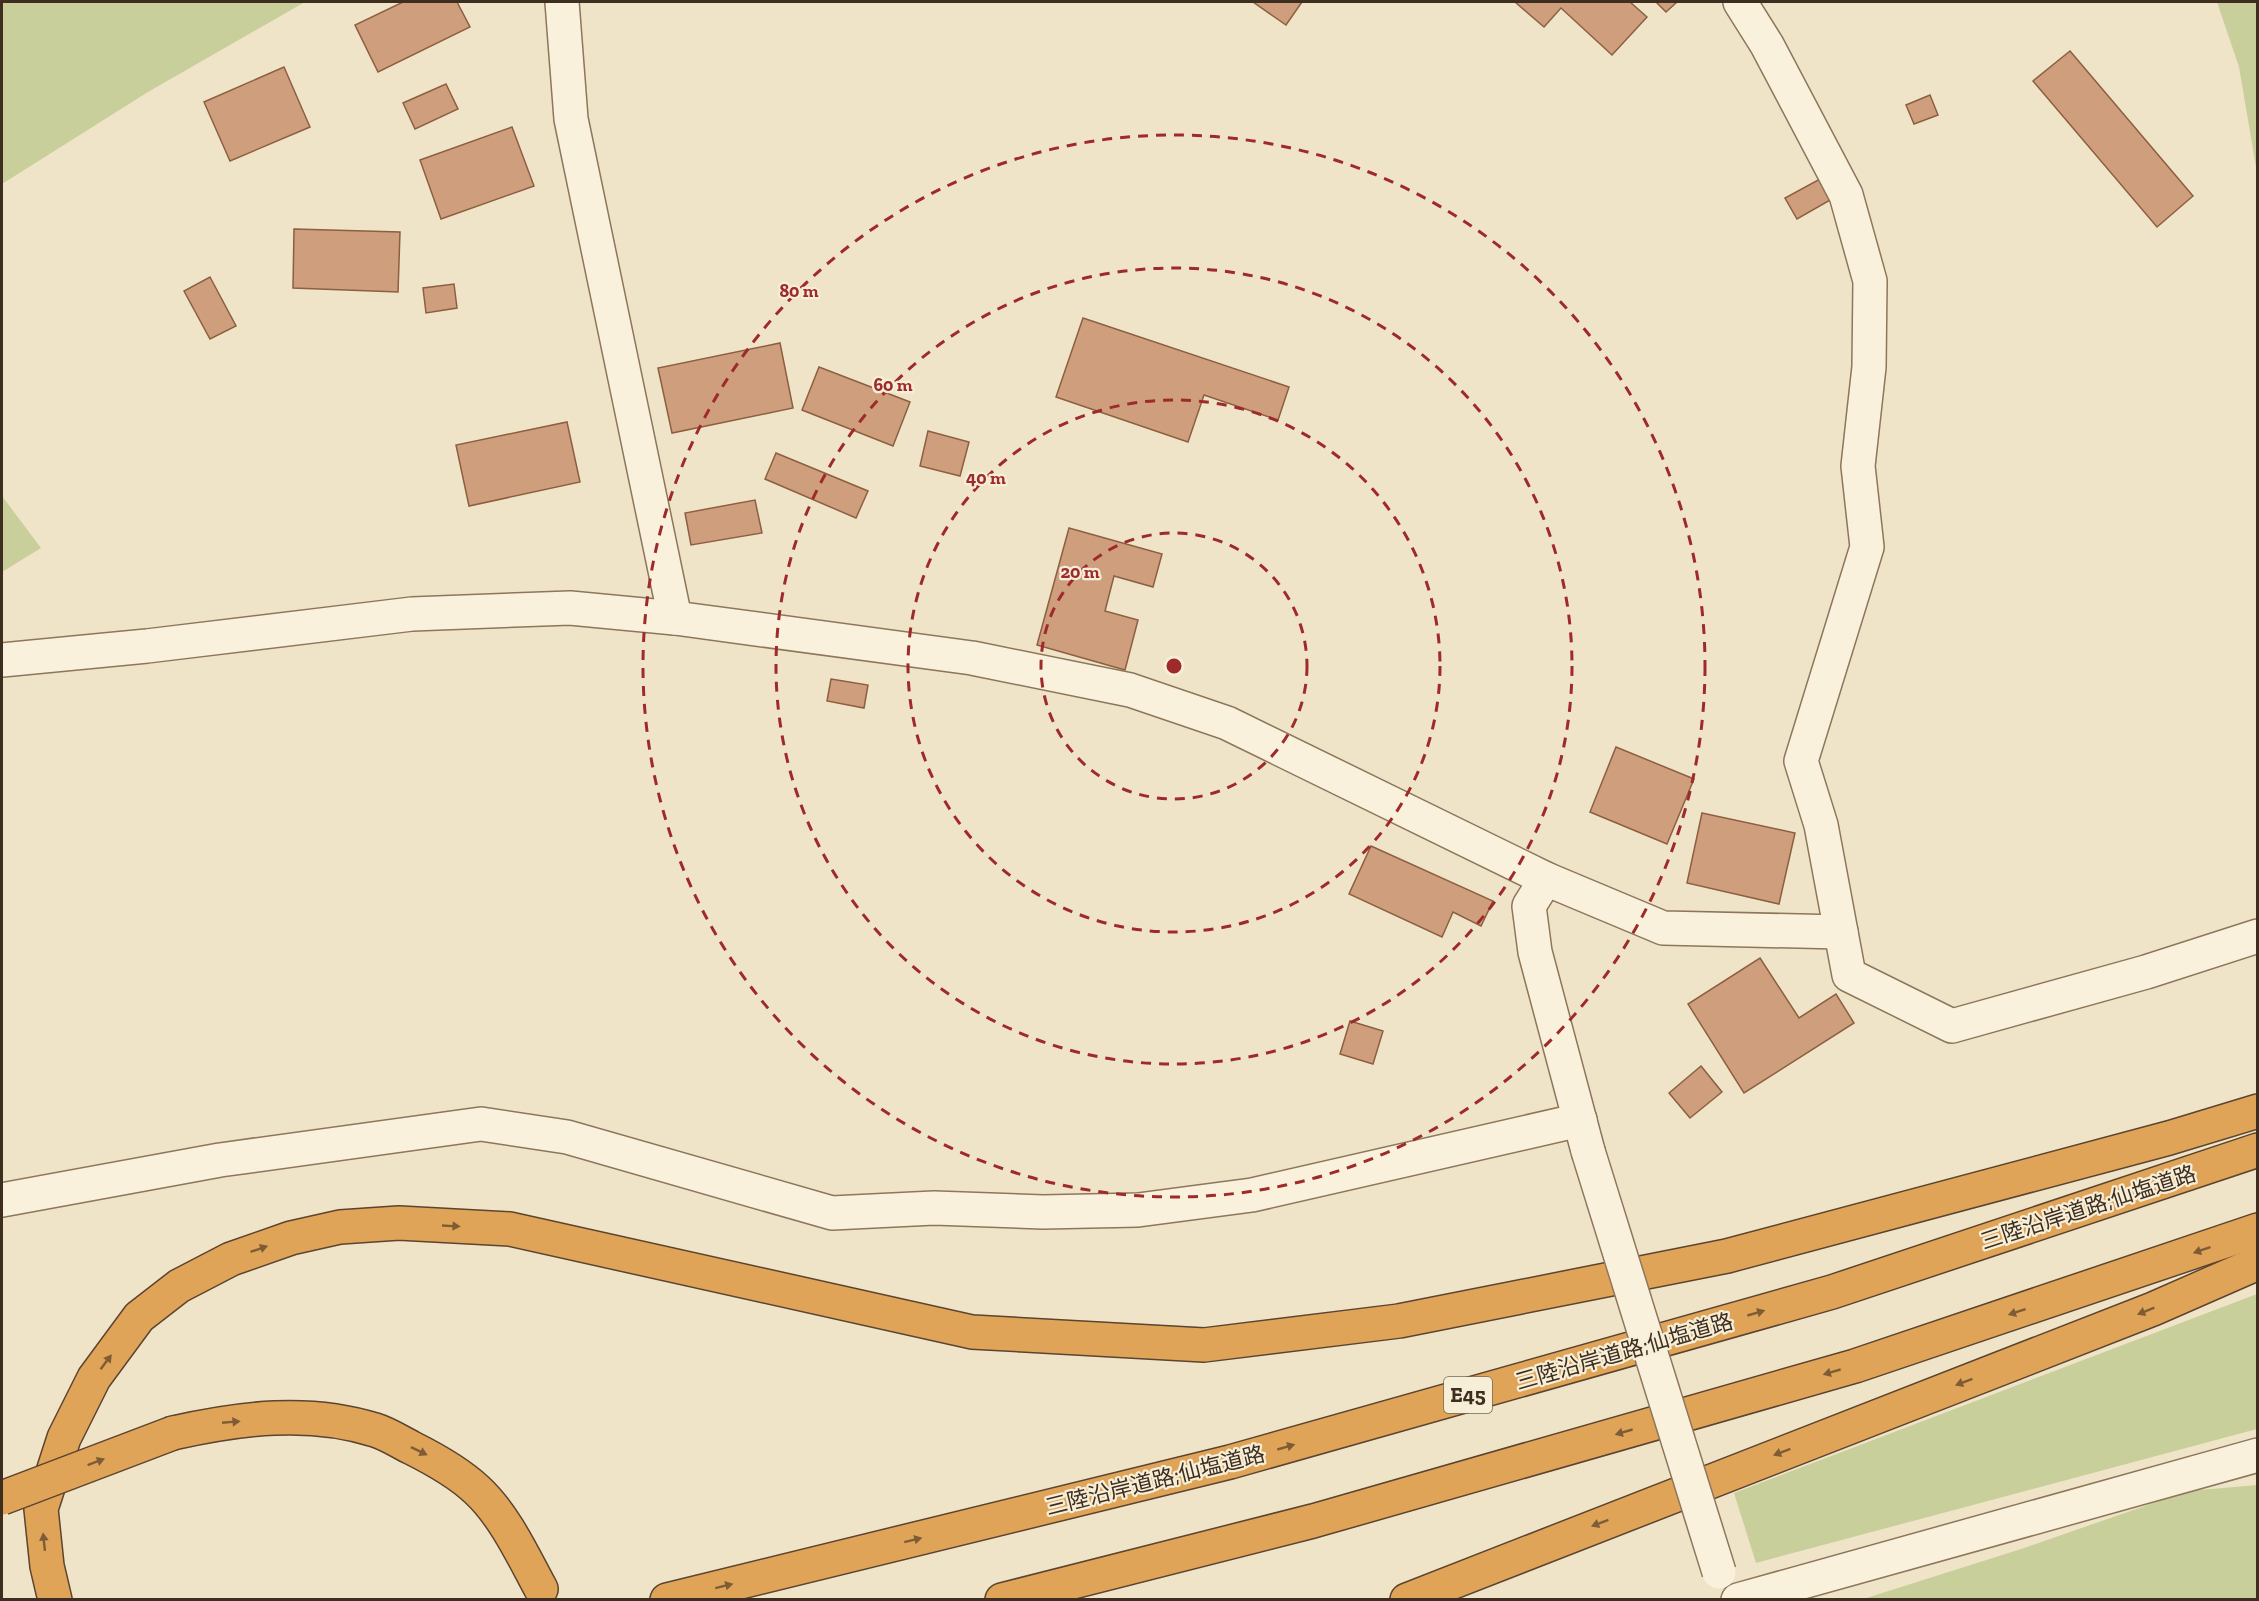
<svg xmlns="http://www.w3.org/2000/svg" width="2259" height="1601" font-family="'Zilla Slab','Noto Sans JP',serif">
  <rect width="100%" height="100%" fill="#f0e4c8"/>
  <g fill="#c9cf9b">
    <polygon points="2,2 305,2 148,92 2,184"/>
    <polygon points="2217,2 2257,2 2257,173 2239,67"/>
    <polygon points="2,496 41,548 2,572"/>
    <polygon points="2257,1294 2257,1429 1756,1563 1734,1493"/>
    <polygon points="2257,1485 2257,1599 1860,1600 2021,1549 2188,1491"/>
  </g>
  <g fill="#cf9f7d" stroke="#8d5f41" stroke-width="1.5">
    <polygon points="403,2 457,2 470,27 378,72 355,25"/>
    <polygon points="1253,2 1302,2 1286,25"/>
    <polygon points="1515,2 1630,2 1647,17 1612,55 1561,8 1544,27"/>
    <polygon points="1656,2 1677,2 1666,12"/>
    <polygon points="2070,51 2193,196 2157,227 2033,81"/>
    <polygon points="284,67 310,127 230,161 204,102"/>
    <polygon points="446,84 458,109 415,129 403,103"/>
    <polygon points="1930,95 1938,115 1914,124 1906,105"/>
    <polygon points="512,127 534,186 441,219 420,160"/>
    <polygon points="1820,179 1832,199 1797,219 1785,198"/>
    <polygon points="294,229 400,232 398,292 293,288"/>
    <polygon points="210,277 236,326 210,339 184,291"/>
    <polygon points="454,284 457,308 426,313 423,288"/>
    <polygon points="1083,318 1289,387 1278,420 1204,395 1188,442 1056,397"/>
    <polygon points="780,343 793,408 672,433 658,368"/>
    <polygon points="819,367 910,402 893,446 802,410"/>
    <polygon points="567,422 580,482 469,506 456,445"/>
    <polygon points="928,431 969,442 960,476 920,466"/>
    <polygon points="776,453 868,491 856,518 765,479"/>
    <polygon points="755,500 762,533 691,545 685,513"/>
    <polygon points="1069,528 1162,554 1153,587 1114,576 1105,611 1138,620 1125,670 1037,645"/>
    <polygon points="831,679 868,685 864,708 827,701"/>
    <polygon points="1616,747 1694,779 1667,844 1590,812"/>
    <polygon points="1702,813 1795,833 1779,904 1687,883"/>
    <polygon points="1371,846 1493,901 1481,926 1453,912 1442,937 1349,894"/>
    <polygon points="1760,958 1799,1018 1836,994 1854,1023 1744,1093 1688,1004"/>
    <polygon points="1350,1021 1383,1031 1373,1064 1340,1054"/>
    <polygon points="1701,1066 1722,1092 1690,1118 1669,1093"/>
  </g>
  <g fill="none" stroke-linecap="round" stroke-linejoin="round">
    <g stroke="#8d765c" stroke-width="36">
      <g id="minor">
        <polyline points="562,2 571,119 675,618"/>
        <polyline points="1740,2 1767,45 1846,195 1870,281 1869,367 1858,466 1867,547 1801,761 1821,825 1849,975 1952,1026 2146,972 2258,936"/>
        <polyline points="2,660 147,646 412,614 570,608 675,618 972,658 1130,690 1227,723 1546,879 1529,906 1535,952 1588,1151"/>
        <polyline points="1546,879 1663,928 1841,932"/>
        <polyline points="2,1200 220,1160 481,1124 567,1137 832,1213 934,1208 1043,1212 1138,1210 1252,1195 1580,1120"/>
        <polyline points="1738,1600 2258,1455"/>
      </g>
    </g>
    <g stroke="#5b4430" stroke-width="36">
      <g id="motorway">
        <path d="M173,1433C240,1418 309,1409 375,1430C388,1434 400,1442 412,1448C434,1459 459,1473 477,1490C505,1516 523,1556 541,1589"/>
        <polyline points="55,1600 47,1566 41,1509 64,1438 94,1378 139,1317 179,1286 231,1259 291,1238 340,1227 399,1223 510,1229 972,1332 1204,1345 1399,1321 1727,1256 2169,1138 2258,1111"/>
        <polyline points="667,1600 1230,1462 1832,1292 2258,1150"/>
        <polyline points="1002,1600 1313,1521 1855,1366 2258,1230"/>
        <polyline points="1407,1600 2153,1309 2258,1263"/>
      </g>
    </g>
    <use href="#minor" stroke="#faf1dc" stroke-width="33"/>
    <use href="#motorway" stroke="#e0a458" stroke-width="33"/>
    <g stroke="#8d765c" stroke-width="36" stroke-linecap="butt">
      <polyline id="minor-bridge" points="1588,1151 1719,1572"/>
    </g>
    <g stroke="#5b4430" stroke-width="36" stroke-linecap="butt">
      <polyline id="motorway-bridge" points="2,1498 173,1433"/>
    </g>
    <use href="#minor-bridge" stroke="#faf1dc" stroke-width="33"/>
    <use href="#motorway-bridge" stroke="#e0a458" stroke-width="33"/>
  </g>
  <defs><path id="oneway-solid" d="M-6-.8H1V-3.2L6.5 0L1 3.2V.8H-6Z" transform="scale(1.5)"/></defs>
  <g fill="#7e5d36">
    <use href="#oneway-solid" transform="translate(451 1226) rotate(3)"/>
    <use href="#oneway-solid" transform="translate(259 1249) rotate(-19)"/>
    <use href="#oneway-solid" transform="translate(2202 1250) rotate(161)"/>
    <use href="#oneway-solid" transform="translate(2146 1311) rotate(158)"/>
    <use href="#oneway-solid" transform="translate(2017 1312) rotate(162)"/>
    <use href="#oneway-solid" transform="translate(1756 1313) rotate(-16)"/>
    <use href="#oneway-solid" transform="translate(106 1362) rotate(-53)"/>
    <use href="#oneway-solid" transform="translate(1832 1372) rotate(164)"/>
    <use href="#oneway-solid" transform="translate(1964 1382) rotate(159)"/>
    <use href="#oneway-solid" transform="translate(231 1422) rotate(-5)"/>
    <use href="#oneway-solid" transform="translate(1624 1432) rotate(164)"/>
    <use href="#oneway-solid" transform="translate(1286 1447) rotate(-16)"/>
    <use href="#oneway-solid" transform="translate(419 1451) rotate(26)"/>
    <use href="#oneway-solid" transform="translate(1782 1452) rotate(159)"/>
    <use href="#oneway-solid" transform="translate(96 1462) rotate(-21)"/>
    <use href="#oneway-solid" transform="translate(1600 1523) rotate(159)"/>
    <use href="#oneway-solid" transform="translate(913 1540) rotate(-14)"/>
    <use href="#oneway-solid" transform="translate(44 1542) rotate(-96)"/>
    <use href="#oneway-solid" transform="translate(724 1586) rotate(-14)"/>
  </g>
  <g fill="none" stroke="#9e2a2b" stroke-width="3" stroke-dasharray="10 8">
    <circle cx="1174" cy="666" r="133"/>
    <circle cx="1174" cy="666" r="266"/>
    <circle cx="1174" cy="666" r="398"/>
    <circle cx="1174" cy="666" r="531"/>
  </g>
  <g text-anchor="middle" stroke-width="4.5" stroke-linejoin="round" paint-order="stroke">
    <rect fill="#f7eed8" stroke="#756857" stroke-width="1.5" x="1444" y="1377" width="48" height="36" rx="4.5"/>
    <g font-size="21" font-weight="bold" fill="#3d2e20">
      <text x="1468" y="1402">E45</text>
    </g>
    <g font-size="22" fill="#3d2e20" stroke="#f7eed8">
      <text transform="translate(2088 1207) rotate(-18)" y="8">三陸沿岸道路;仙塩道路</text>
      <text transform="translate(1624 1351) rotate(-16)" y="8">三陸沿岸道路;仙塩道路</text>
      <text transform="translate(1155 1480) rotate(-14)" y="8">三陸沿岸道路;仙塩道路</text>
    </g>
  </g>
  <circle cx="1174" cy="666" r="9" fill="#9e2a2b" stroke="#f7eed8" stroke-width="3"/>
  <g font-size="18" text-anchor="middle" font-weight="bold" fill="#9e2a2b" stroke="#f7eed8" stroke-width="4.5" stroke-linejoin="round" paint-order="stroke">
    <text x="799" y="297">80 m</text>
    <text x="893" y="391">60 m</text>
    <text x="986" y="484">40 m</text>
    <text x="1080" y="578">20 m</text>
  </g>
  <rect width="2259" height="1601" fill="none" stroke="#3d2e20" stroke-width="6"/>
</svg>
